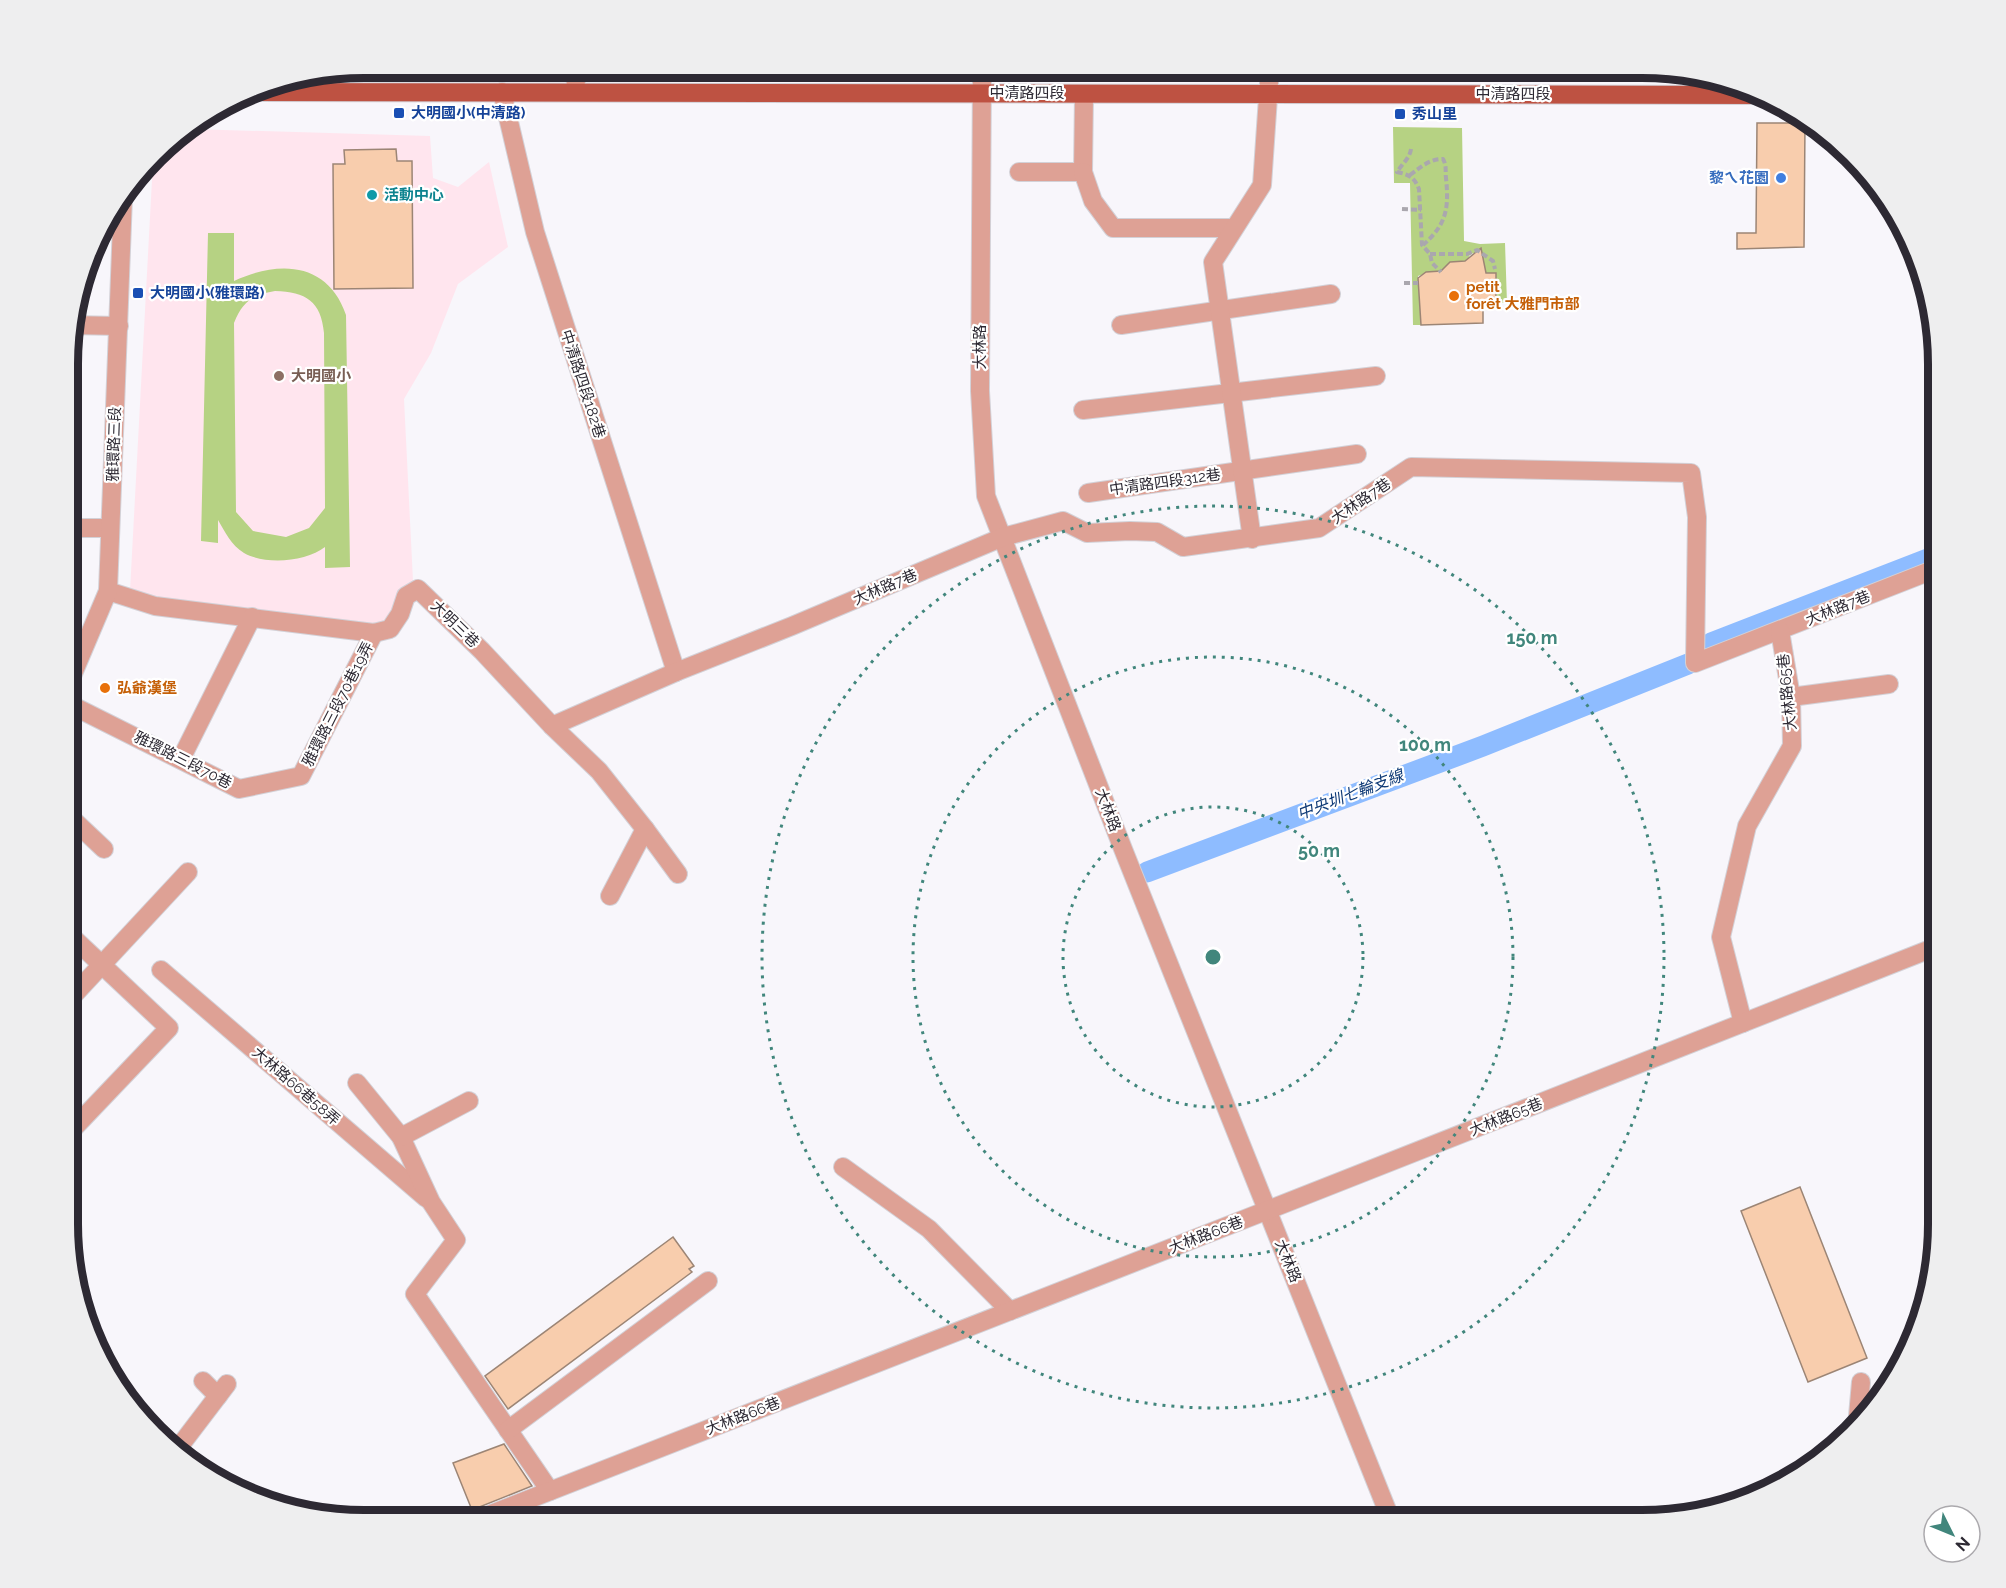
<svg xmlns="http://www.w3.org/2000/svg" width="2006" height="1588" font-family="Raleway,'Noto Sans TC',sans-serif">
  <rect width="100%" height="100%" fill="#f8f6fb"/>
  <polygon fill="#ffe5ee" points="190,129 430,136 433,178 458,187 489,162 508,247 458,284 431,353 404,399 413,581 399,592 392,611 379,625 151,599 130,591 153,161 169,141"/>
  <g fill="#b6d283" fill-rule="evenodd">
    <polygon points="1393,127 1462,128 1464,241 1480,244 1505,243 1507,303 1496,303 1496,273 1484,273 1482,256 1473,253 1469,256 1468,261 1450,262 1438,275 1433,271 1418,276 1421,325 1413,325 1410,183 1394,183"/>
    <path d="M208,233H234V281C279,260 328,262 346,315L350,567L325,568V547C306,562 265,565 244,553C231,545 225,532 218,520V543L201,541ZM275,291C306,292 321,301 324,333L325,508L309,528L286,537L253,531L236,512L234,323C243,301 252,295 275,291Z"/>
  </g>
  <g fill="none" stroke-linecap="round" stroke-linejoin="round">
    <g stroke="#8ebcff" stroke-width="21">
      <polyline points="1711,643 1938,555"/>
      <polyline points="1147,872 1483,746 1688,664"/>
    </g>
  </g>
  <g fill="#f8cdad" stroke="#9c8575" stroke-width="1.5">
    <polygon points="1757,123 1805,123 1804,247 1737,249 1737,233 1756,233"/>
    <polygon points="396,149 397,161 412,161 413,288 334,289 333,164 345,164 344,150"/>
    <polygon points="1481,248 1486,273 1496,273 1496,303 1483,303 1483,323 1421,325 1418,278 1426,272 1441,271 1450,262 1465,261"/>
    <polygon points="1800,1187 1867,1358 1808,1382 1741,1211"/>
    <polygon points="673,1237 694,1266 689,1269 692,1272 508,1409 485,1376"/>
    <polygon points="504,1444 532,1486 472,1510 453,1463"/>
  </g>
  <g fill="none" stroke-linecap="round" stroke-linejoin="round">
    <g stroke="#d3d1d7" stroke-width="20">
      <g id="minor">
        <polyline points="982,68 980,391 986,496 1123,849 1391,1520"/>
        <polyline points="502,92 535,232 676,672"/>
        <polyline points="575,92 577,68"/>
        <polyline points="1019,172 1083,172 1084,94"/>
        <polyline points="1083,172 1093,201 1113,228 1233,228"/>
        <polyline points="70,325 119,326"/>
        <polyline points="1121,325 1331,294"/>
        <polyline points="1083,410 1376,376"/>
        <polyline points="1088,493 1357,454"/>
        <polyline points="70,528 110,528"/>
        <polyline points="1252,539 1213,262 1262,185 1270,68"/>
        <polyline points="108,591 155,606 374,633 390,629 400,614 406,596 418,589 482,651 552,726 599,771 645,829 610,896"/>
        <polyline points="69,683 108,591 123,197"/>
        <polyline points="1791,697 1889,684"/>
        <polyline points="69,704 239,789 301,776 374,633"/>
        <polyline points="552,726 676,672 792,626 1003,537 1063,521 1087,533 1130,531 1157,532 1183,547 1319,528 1411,467 1691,473 1697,517 1695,663 1938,568"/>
        <polyline points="181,759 252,617"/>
        <polyline points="69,816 104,849"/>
        <polyline points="645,829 678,874"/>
        <polyline points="161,970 426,1198"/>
        <polyline points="69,1000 188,872"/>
        <polyline points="1743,1023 1721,937 1747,826 1792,746 1791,697 1780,631"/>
        <polyline points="357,1083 401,1137 431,1202 456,1240 415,1294 550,1491"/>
        <polyline points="68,1134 169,1028 69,934"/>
        <polyline points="401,1137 469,1101"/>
        <polyline points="843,1167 929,1229 1010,1311"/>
        <polyline points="203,1381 218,1396"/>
        <polyline points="1857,1427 1861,1382"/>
        <polyline points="508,1430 708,1281"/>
        <polyline points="176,1451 227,1384"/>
        <polyline points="476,1520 1268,1210 1938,946"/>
      </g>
    </g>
    <g stroke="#d3d1d7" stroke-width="20">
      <polyline id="major" points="254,92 1763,95"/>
    </g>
    <g stroke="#aaa7ae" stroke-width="4" stroke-dasharray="6 3" stroke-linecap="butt">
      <path d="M1411,149C1410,158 1402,164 1397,172C1410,175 1414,177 1419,189L1422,245L1430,254L1432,263L1441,272"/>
      <path d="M1410,175C1421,167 1429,159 1443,159C1447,166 1445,170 1446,178C1449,208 1447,224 1423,245"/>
      <polyline points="1402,209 1421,210"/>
      <polyline points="1430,254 1467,254 1477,250 1493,261 1495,269"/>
      <polyline points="1404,283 1418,283"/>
    </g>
    <use href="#minor" stroke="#dea195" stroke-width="18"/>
    <use href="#major" stroke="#be5242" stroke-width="18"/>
  </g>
  <g fill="none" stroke="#41867c" stroke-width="3" stroke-dasharray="3 6">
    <circle cx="1213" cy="957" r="150"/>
    <circle cx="1213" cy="957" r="300"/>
    <circle cx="1213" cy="957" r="451"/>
  </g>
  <g fill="#1a4fb4" stroke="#fff" stroke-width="2">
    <rect x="393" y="107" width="12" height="12" rx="3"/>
    <rect x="1394" y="108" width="12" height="12" rx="3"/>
    <rect x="132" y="287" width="12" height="12" rx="3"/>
  </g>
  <circle fill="#3f7fe0" stroke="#fff" stroke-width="2" cx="1781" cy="178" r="6"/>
  <circle fill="#0f9aa8" stroke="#fff" stroke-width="2" cx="372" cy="195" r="6"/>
  <g fill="#e8710a" stroke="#fff" stroke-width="2">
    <circle cx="1454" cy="296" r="6"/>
    <circle cx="105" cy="688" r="6"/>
  </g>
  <circle fill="#8d6e63" stroke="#fff" stroke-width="2" cx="279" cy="376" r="6"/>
  <g text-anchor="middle" stroke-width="4.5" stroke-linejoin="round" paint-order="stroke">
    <g font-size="15" fill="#2d2933" stroke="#fff">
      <text x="1027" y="98">中清路四段</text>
      <text x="1513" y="99">中清路四段</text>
      <text transform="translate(980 347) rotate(-90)" y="5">大林路</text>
      <text transform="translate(583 384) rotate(72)" y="5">中清路四段182巷</text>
      <text transform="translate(114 444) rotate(-88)" y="5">雅環路三段</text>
      <text transform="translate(1165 482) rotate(-8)" y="5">中清路四段312巷</text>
      <text transform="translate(1361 501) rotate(-34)" y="5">大林路7巷</text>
      <text transform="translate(885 587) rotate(-23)" y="5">大林路7巷</text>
      <text transform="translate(1838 608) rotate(-22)" y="5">大林路7巷</text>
      <text transform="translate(455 624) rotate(44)" y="5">大明三巷</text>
      <text transform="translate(1787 692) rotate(-96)" y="5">大林路65巷</text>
      <text transform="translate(338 704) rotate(-63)" y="5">雅環路三段70巷19弄</text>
      <text transform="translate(183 760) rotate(27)" y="5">雅環路三段70巷</text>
      <text transform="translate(1108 810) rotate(69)" y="5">大林路</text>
      <text transform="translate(296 1086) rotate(41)" y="5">大林路66巷58弄</text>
      <text transform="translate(1506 1117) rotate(-22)" y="5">大林路65巷</text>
      <text transform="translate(1206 1235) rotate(-21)" y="5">大林路66巷</text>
      <text transform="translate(1288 1261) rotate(68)" y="5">大林路</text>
      <text transform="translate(743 1416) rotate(-21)" y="5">大林路66巷</text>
    </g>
    <g font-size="15" font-weight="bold" fill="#164399" stroke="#fff" text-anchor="start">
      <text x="411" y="118">大明國小(中清路)</text>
      <text x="1412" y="119">秀山里</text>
      <text x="150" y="298">大明國小(雅環路)</text>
    </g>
    <g font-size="15" font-weight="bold" fill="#366cbe" stroke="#fff" text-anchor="end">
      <text x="1769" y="183">黎ㄟ花園</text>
    </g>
    <g font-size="15" font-weight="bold" fill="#0d838f" stroke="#fff" text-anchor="start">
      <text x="384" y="200">活動中心</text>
    </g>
    <g font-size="15" font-weight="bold" fill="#c56008" stroke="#fff" text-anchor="start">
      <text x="1466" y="292">petit<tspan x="1466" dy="17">forêt 大雅門市部</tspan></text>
      <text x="117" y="693">弘爺漢堡</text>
    </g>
    <g font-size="15" font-weight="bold" fill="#785e54" stroke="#fff" text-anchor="start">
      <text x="291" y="381">大明國小</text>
    </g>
    <g font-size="16" font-style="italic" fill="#113c77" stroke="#fff">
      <text transform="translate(1350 794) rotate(-21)" y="6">中央圳七輪支線</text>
    </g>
  </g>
  <path d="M0 0H2006V1588H0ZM364 78H1642A286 286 0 0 1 1928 364V1224A286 286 0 0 1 1642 1510H364A286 286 0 0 1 78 1224V364A286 286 0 0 1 364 78Z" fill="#eeeeef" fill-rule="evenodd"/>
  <path fill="none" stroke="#2d2933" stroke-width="8" d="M364 78H1642A286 286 0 0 1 1928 364V1224A286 286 0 0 1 1642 1510H364A286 286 0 0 1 78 1224V364A286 286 0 0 1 364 78Z"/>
  <circle cx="1213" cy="957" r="9" fill="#41867c" stroke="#fff" stroke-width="3"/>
  <g font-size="18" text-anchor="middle" font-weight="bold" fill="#41867c" stroke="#fff" stroke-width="4.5" stroke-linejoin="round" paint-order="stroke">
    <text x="1532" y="644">150 m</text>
    <text x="1425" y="751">100 m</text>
    <text x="1319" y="857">50 m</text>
  </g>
  <g transform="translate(1952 1534) rotate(133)"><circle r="28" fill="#ffffff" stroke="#aba9ad" stroke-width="1.5"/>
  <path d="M0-4.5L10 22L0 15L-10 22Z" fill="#41867c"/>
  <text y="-9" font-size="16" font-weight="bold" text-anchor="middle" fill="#2d2933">N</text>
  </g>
</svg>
